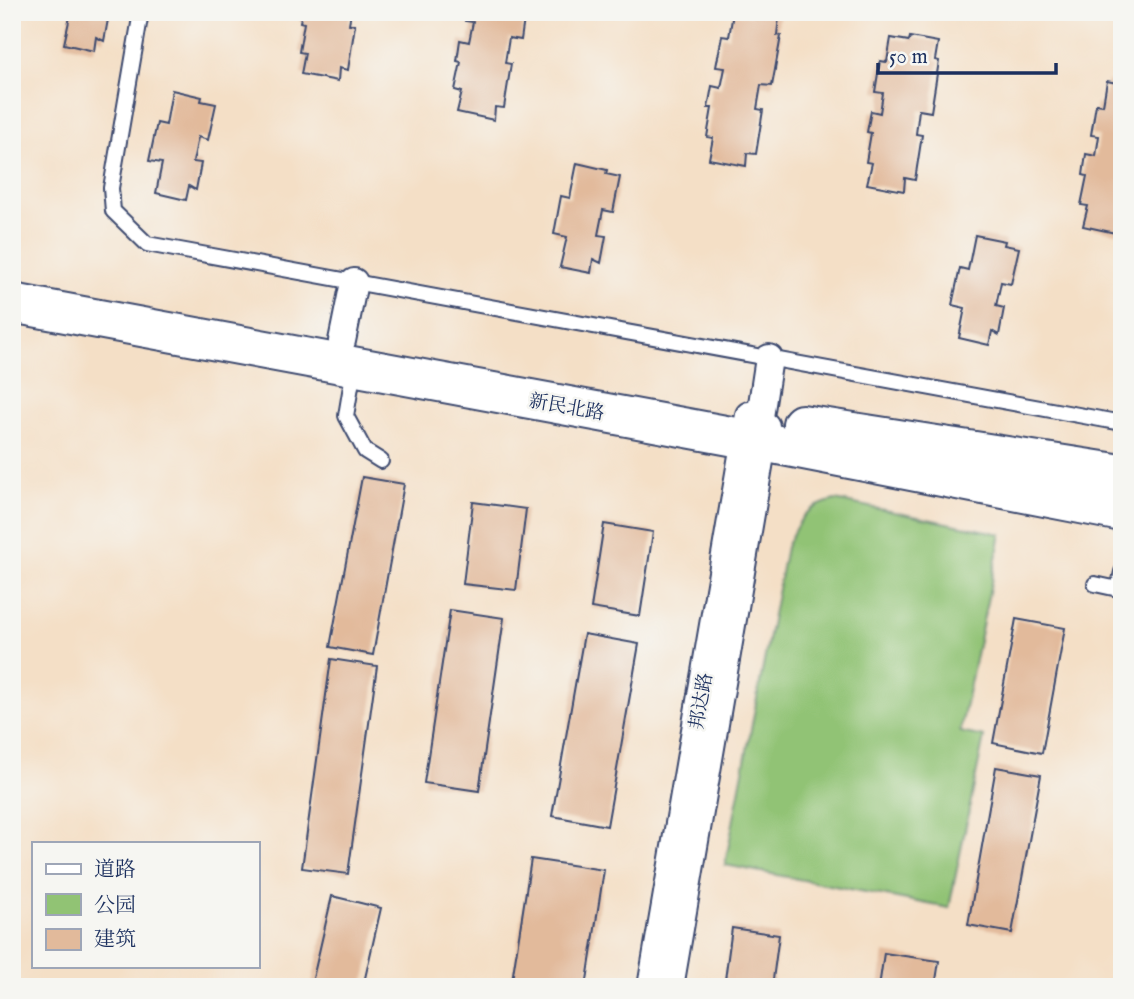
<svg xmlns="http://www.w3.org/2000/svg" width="1134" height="999" font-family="'IM FELL English','Noto Serif SC',serif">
  <rect width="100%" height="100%" fill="#f6f6f2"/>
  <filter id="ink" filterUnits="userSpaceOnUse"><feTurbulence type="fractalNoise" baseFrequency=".0143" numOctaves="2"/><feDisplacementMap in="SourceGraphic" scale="14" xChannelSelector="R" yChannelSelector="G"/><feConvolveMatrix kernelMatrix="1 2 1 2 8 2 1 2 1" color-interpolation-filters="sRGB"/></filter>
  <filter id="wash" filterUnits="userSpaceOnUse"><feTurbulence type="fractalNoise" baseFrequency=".00686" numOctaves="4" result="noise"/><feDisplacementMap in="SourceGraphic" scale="28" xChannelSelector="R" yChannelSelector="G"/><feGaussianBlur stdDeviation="1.57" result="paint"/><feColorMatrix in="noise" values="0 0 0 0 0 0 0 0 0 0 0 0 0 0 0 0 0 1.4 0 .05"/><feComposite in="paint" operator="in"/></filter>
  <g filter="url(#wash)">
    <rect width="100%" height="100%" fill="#f4dfc6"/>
    <path fill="#91c374" stroke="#567969" stroke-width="2" d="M835,500L1001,534L960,732L984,737L949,908L725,865L786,547C800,519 803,508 835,500Z"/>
    <g id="blocks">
      <g fill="#e2ba9b">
        <polygon points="71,12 109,14 104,41 96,37 94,51 64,44"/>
        <polygon points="302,12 351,12 349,24 355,25 348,70 339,68 338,81 301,74 305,53 299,52 304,23 300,22"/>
        <polygon points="466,12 525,12 521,40 509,38 505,63 511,64 504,108 495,107 494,120 457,112 462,92 455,90 461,62 457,61 460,40 469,42 473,22 465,21"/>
        <polygon points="751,12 779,17 777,35 781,36 772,86 761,85 757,109 763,110 756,154 747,153 746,166 709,159 713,138 707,137 712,108 708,108 712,86 721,88 725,68 716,67 722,36 729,37 733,13 750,16"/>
        <polygon points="910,37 938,42 935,60 939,61 931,112 919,110 916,134 922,135 915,180 905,178 904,191 867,184 872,163 866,162 871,133 867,132 871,111 880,113 883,93 875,92 880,61 887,62 891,38 909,41"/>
        <polygon points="1107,81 1122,84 1120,234 1083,226 1088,206 1081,205 1087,176 1083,175 1086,154 1096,156 1099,136 1091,135 1096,104 1103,105"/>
        <polygon points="172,90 202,97 201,101 216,104 208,140 198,137 193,162 201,163 196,190 189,186 186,200 156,193 162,163 149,161 157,123 166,125"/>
        <polygon points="577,163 607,170 606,174 620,177 613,212 603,210 598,235 606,236 601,263 593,259 591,273 560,267 567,237 554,234 561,196 570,198"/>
        <polygon points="975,235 1005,241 1004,245 1019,248 1011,284 1001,282 996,306 1004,308 999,335 992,331 989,345 959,338 965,308 952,305 960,268 968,270"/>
        <polygon points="362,477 404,484 373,655 330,647"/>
        <polygon points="473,502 526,509 516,590 463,584"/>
        <polygon points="604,524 653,532 640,616 591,608"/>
        <polygon points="450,610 504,618 479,791 424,783"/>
        <polygon points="1016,619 1065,628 1042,753 993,743"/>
        <polygon points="584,634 639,644 607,826 552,816"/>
        <polygon points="331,659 377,666 348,874 302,868"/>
        <polygon points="996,767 1041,775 1012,933 968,925"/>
        <polygon points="531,859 604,870 586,987 511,987"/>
        <polygon points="332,896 381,908 363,987 311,987"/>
        <polygon points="732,928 779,935 772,987 724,987"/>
        <polygon points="884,953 939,961 935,987 879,987"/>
      </g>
    </g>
  </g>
  <g filter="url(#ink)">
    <use href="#blocks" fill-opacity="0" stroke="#3c496e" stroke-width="2"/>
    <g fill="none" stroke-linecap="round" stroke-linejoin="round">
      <g stroke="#3c496e" stroke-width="18">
        <g id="lane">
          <polyline points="141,12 111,188 113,211 147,244 1122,423"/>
          <polyline points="354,368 346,416 365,451 381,461"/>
          <polyline points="1095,584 1118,589 1122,572"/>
        </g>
      </g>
      <g stroke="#3c496e" stroke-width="30">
        <g id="street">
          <polyline points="342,341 354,282"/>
          <polyline points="760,417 769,358"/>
          <polyline points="651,987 749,415"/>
          <polyline points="670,987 766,426"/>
        </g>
      </g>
      <g stroke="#3c496e" stroke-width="42">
        <g id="secondary">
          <polyline points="12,303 763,442 1122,512"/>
          <polyline points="802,424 1122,474"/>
        </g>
      </g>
      <use href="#lane" stroke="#fff" stroke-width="14"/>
      <use href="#street" stroke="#fff" stroke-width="26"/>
      <use href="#secondary" stroke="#fff" stroke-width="38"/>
    </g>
  </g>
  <g text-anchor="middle" stroke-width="5" stroke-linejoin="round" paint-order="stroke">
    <g font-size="19" fill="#1b2f5e" stroke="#f6f6f2">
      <text transform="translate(567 406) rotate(10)" y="7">新民北路</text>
      <text transform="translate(700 701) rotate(-80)" y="7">邦达路</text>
    </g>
  </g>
  <rect width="1134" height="999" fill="none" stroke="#f6f6f2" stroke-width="42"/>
  <rect x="32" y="842" width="228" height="126" fill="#f6f6f2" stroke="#9ea6b7" stroke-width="2"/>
  <rect x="46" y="864" width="35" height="10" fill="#ffffff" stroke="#9ea6b7" stroke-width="2"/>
  <text x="94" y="876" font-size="21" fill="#1b2f5e">道路</text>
  <rect x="46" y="894" width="35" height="21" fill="#91c374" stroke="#9ea6b7" stroke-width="2"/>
  <text x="94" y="912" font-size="21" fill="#1b2f5e">公园</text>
  <rect x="46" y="929" width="35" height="21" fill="#e2ba9b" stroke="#9ea6b7" stroke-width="2"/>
  <text x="94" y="946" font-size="21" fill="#1b2f5e">建筑</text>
  <path d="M878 63v10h178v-10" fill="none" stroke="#1b2f5e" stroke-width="3.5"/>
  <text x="889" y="63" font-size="21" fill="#1b2f5e" stroke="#f6f6f2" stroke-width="5" paint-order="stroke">50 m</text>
</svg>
